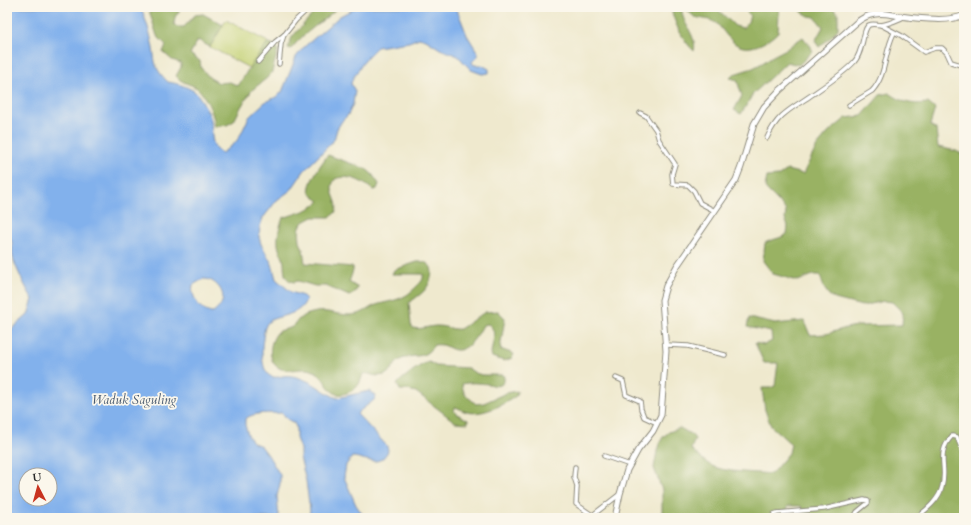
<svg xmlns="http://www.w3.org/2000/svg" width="971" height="525" font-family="Cardo,serif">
  <rect width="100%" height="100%" fill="#fbf7ec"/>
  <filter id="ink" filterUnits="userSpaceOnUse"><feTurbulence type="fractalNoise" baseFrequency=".025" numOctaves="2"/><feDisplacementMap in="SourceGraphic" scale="8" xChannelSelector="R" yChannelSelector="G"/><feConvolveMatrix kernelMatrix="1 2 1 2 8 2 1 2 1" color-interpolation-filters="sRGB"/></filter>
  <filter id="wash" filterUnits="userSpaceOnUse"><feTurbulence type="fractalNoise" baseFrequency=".012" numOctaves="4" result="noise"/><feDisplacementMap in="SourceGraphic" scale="16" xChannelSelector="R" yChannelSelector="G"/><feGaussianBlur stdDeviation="0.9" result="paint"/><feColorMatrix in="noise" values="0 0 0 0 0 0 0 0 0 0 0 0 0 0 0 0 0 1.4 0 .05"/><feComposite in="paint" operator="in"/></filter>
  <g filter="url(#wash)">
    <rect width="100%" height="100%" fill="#efe9ce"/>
    <polygon fill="#c2d072" stroke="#767e4e" points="226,20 268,42 249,68 210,47"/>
    <g fill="#99b264" stroke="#626e48">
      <path d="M148,7H182L175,17L174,24L177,27H184L195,15L203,14L223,25L210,47L198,40L190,54L200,61L201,68L210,78L219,83L230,82L238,86L249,68L268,42L275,46L278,50L272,72L267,78L252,90L241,107L234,121L227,125L215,127C215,117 206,95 197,88C189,83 183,84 176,76L181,67V63L172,60L163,52L166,45L157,36Z"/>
      <path d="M319,7H338C323,22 304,32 291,49L288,48L292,37Z"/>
      <path d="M671,7H715L735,26L743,28L748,22L750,15L742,7H778L779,13L778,32C767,43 746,55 732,41C726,36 722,28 716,23C710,19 702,19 695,17C691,15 689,11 686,9L682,10C681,22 698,37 694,51C683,41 673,21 671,7Z"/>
      <polygon points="798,7 810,7 811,8 831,7 838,13 838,29 830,38 819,47 815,41 823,27 815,17 809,16 802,12 801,9"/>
      <polygon points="803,37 813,51 799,65 787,62 753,94 741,114 734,110 742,96 737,80 730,78 734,74 753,68 764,62 771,57 788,48 794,43"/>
      <path d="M889,93C905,103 909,105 928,103L935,109L930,125L936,129L938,147L956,151L964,155V518H804L801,506H788L786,518H661L662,511V490L654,468L657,451L659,444L663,437L669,432L680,428L692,435L695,439L691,449C697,454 703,461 710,465C724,473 755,472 771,474L789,453L791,444L771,426L765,410L762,388H770L775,386L778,363H764L755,343L764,345L772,341L771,332L747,327L749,318L775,324L804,321L810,335L826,334L846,328L857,326L902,325L903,313L892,302L884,301L862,306L835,299L829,295L824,288L820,275H813L798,281L773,274L763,261L765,243C772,239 780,239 787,234L788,226L785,219L786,211L781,204L767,190L765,187L767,177L779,176L787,170L803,174L817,146L828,133L846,118L862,116L880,95Z"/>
      <path d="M328,155L366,169L372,174L379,184L377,189L373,190C362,181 349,174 335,179C329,188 333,193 336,202C337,205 337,209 336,212L330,217H313L302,223L300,227L299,230L300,242L303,249L305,263L353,267V271L349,282L358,288L353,294L349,296L326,286H315L298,281L294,282C281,279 286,269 283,258C282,255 280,253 279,249C276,240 279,227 283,218C296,213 310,211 320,201C317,199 312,196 310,193C306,185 323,161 328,155Z"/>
      <path d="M417,262C420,262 424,261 426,263C437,267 430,285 424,291C420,295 414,299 409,303L411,325L413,328C421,330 429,326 437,326C445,326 453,330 460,329L485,312L498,311L505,318L500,349L514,354L512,358L504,361L492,357L491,353C492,344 498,330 488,324L483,325C478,335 466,355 452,349C445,346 443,344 434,345C422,362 415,352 400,360C394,364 391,373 384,375C373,378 370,372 363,374C360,382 359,388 349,392C328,402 328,377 314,371C303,365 286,375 276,366C267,357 270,340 278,332C281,330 286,329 290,328C294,326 295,324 298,320C301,317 307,314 312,313C327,308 342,318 357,314C364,313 370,307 376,305C385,302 396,301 405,296C409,294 413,290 417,286C421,282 424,280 423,274H392L394,270Z"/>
      <path d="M429,362L436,366L468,368L475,373L482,375H503C505,379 505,383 500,385C496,387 491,384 488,384C479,383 470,382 462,384C464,398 467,395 476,404L484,403L506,393L517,391V395C506,404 482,416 467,412C462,411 460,408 455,407L454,411L457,414L468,420V423L455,422L416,392L408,390H400L397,384C404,377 420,364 429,362Z"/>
    </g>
    <path fill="#82b1ec" stroke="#566e8c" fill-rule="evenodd" d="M7,7H141C145,19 150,31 152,43C156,62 152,66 168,82C176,83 186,86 194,91C199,94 210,114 211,120C213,132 209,147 222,153L235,143L240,136L249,117L265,102L276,97L282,92L296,57L304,47L340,16L357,7H456L467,35L478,53V56L472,62L474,65H482L489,69V73L482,74L471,70L458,56L440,49L426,40L419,38L409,42L377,47L366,58L352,80L351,84L355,91L353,104L348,115L342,121L337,129L334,140L304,171L291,190L277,200L263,218L260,226L259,237L261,244L272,264L276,279L291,292L303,296L306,299C302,315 281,315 271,320C264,324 264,332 263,339C261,348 261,377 274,377C277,378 281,376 283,376C291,375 298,377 305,380C316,384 325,393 337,398L369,391L375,395V399C369,405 362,408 357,414L386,445C388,448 389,451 386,454C378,468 363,457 352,457L346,465L344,477L356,505L365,518H308L310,511L306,481L300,457V449L296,438V427L294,423L287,419L282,413C269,414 256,411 245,419V425L249,437L254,443L261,446L268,455L280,475V484L277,496L279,518H7V333L28,315L33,299C28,293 15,266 13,258C11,249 15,241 7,234ZM203,279C209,279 213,281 217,285C227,295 223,306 213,313C201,313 190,296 193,285ZM26,475H50V499H26Z"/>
  </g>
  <g filter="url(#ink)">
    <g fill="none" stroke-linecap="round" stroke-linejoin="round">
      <g stroke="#8d8a7c" stroke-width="5.5">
        <g id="minor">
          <polyline points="881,25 902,36 924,52 935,48 942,48 947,53 951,62 964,66"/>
          <polyline points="258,62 275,42 285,34 296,20 310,7"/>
          <polyline points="279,64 281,44 284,35"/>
          <path d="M849,105L872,91C887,75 884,52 894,33"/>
          <polyline points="640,113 646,116 656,130 659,140 675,164 672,174 673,184 688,185 694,191 700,203 715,211"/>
          <path d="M767,138C778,113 793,108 813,94C826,85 844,73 854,62C864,52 862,29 869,25C873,23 877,25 881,25C889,24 897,20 904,17"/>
          <polyline points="666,345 688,346 725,355"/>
          <polyline points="616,378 623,381 626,395 640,401 641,409 644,417 657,423"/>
          <polyline points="604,456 630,465"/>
          <polyline points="575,467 574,477 577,486 576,504 592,515"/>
          <polyline points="589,518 620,494"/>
          <polyline points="772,518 774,514 777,513 824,509 864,500 868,501 868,503 857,512 854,518"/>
          <path d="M916,518C926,510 939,500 942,487C948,467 935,454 952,436L957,437L964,455"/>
        </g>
      </g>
      <g stroke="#8d8a7c" stroke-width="7">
        <path id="secondary" d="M615,518L620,494L627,470L638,450L653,431L661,415L666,351L662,300L666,286L677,266L736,180L741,167L754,124L764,107L779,91L856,23C862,18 868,15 875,14C883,12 892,15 900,16C916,18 949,23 964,15"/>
      </g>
      <use href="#minor" stroke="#fff" stroke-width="3.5"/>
      <use href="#secondary" stroke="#fff" stroke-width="5"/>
    </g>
  </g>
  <g text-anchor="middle" stroke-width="3.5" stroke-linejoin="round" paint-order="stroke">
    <g font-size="13" font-style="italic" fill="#495a6f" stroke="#fbf7ec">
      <text x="134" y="404">Waduk Saguling</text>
    </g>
  </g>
  <rect width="971" height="525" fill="none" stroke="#fbf7ec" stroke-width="24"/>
  <g transform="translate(38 487) rotate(354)"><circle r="19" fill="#fbf7ec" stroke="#a8a59f"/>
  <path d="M0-3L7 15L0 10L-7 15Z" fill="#c8321e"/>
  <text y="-6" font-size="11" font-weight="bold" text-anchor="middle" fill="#2b2b2b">U</text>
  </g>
</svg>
